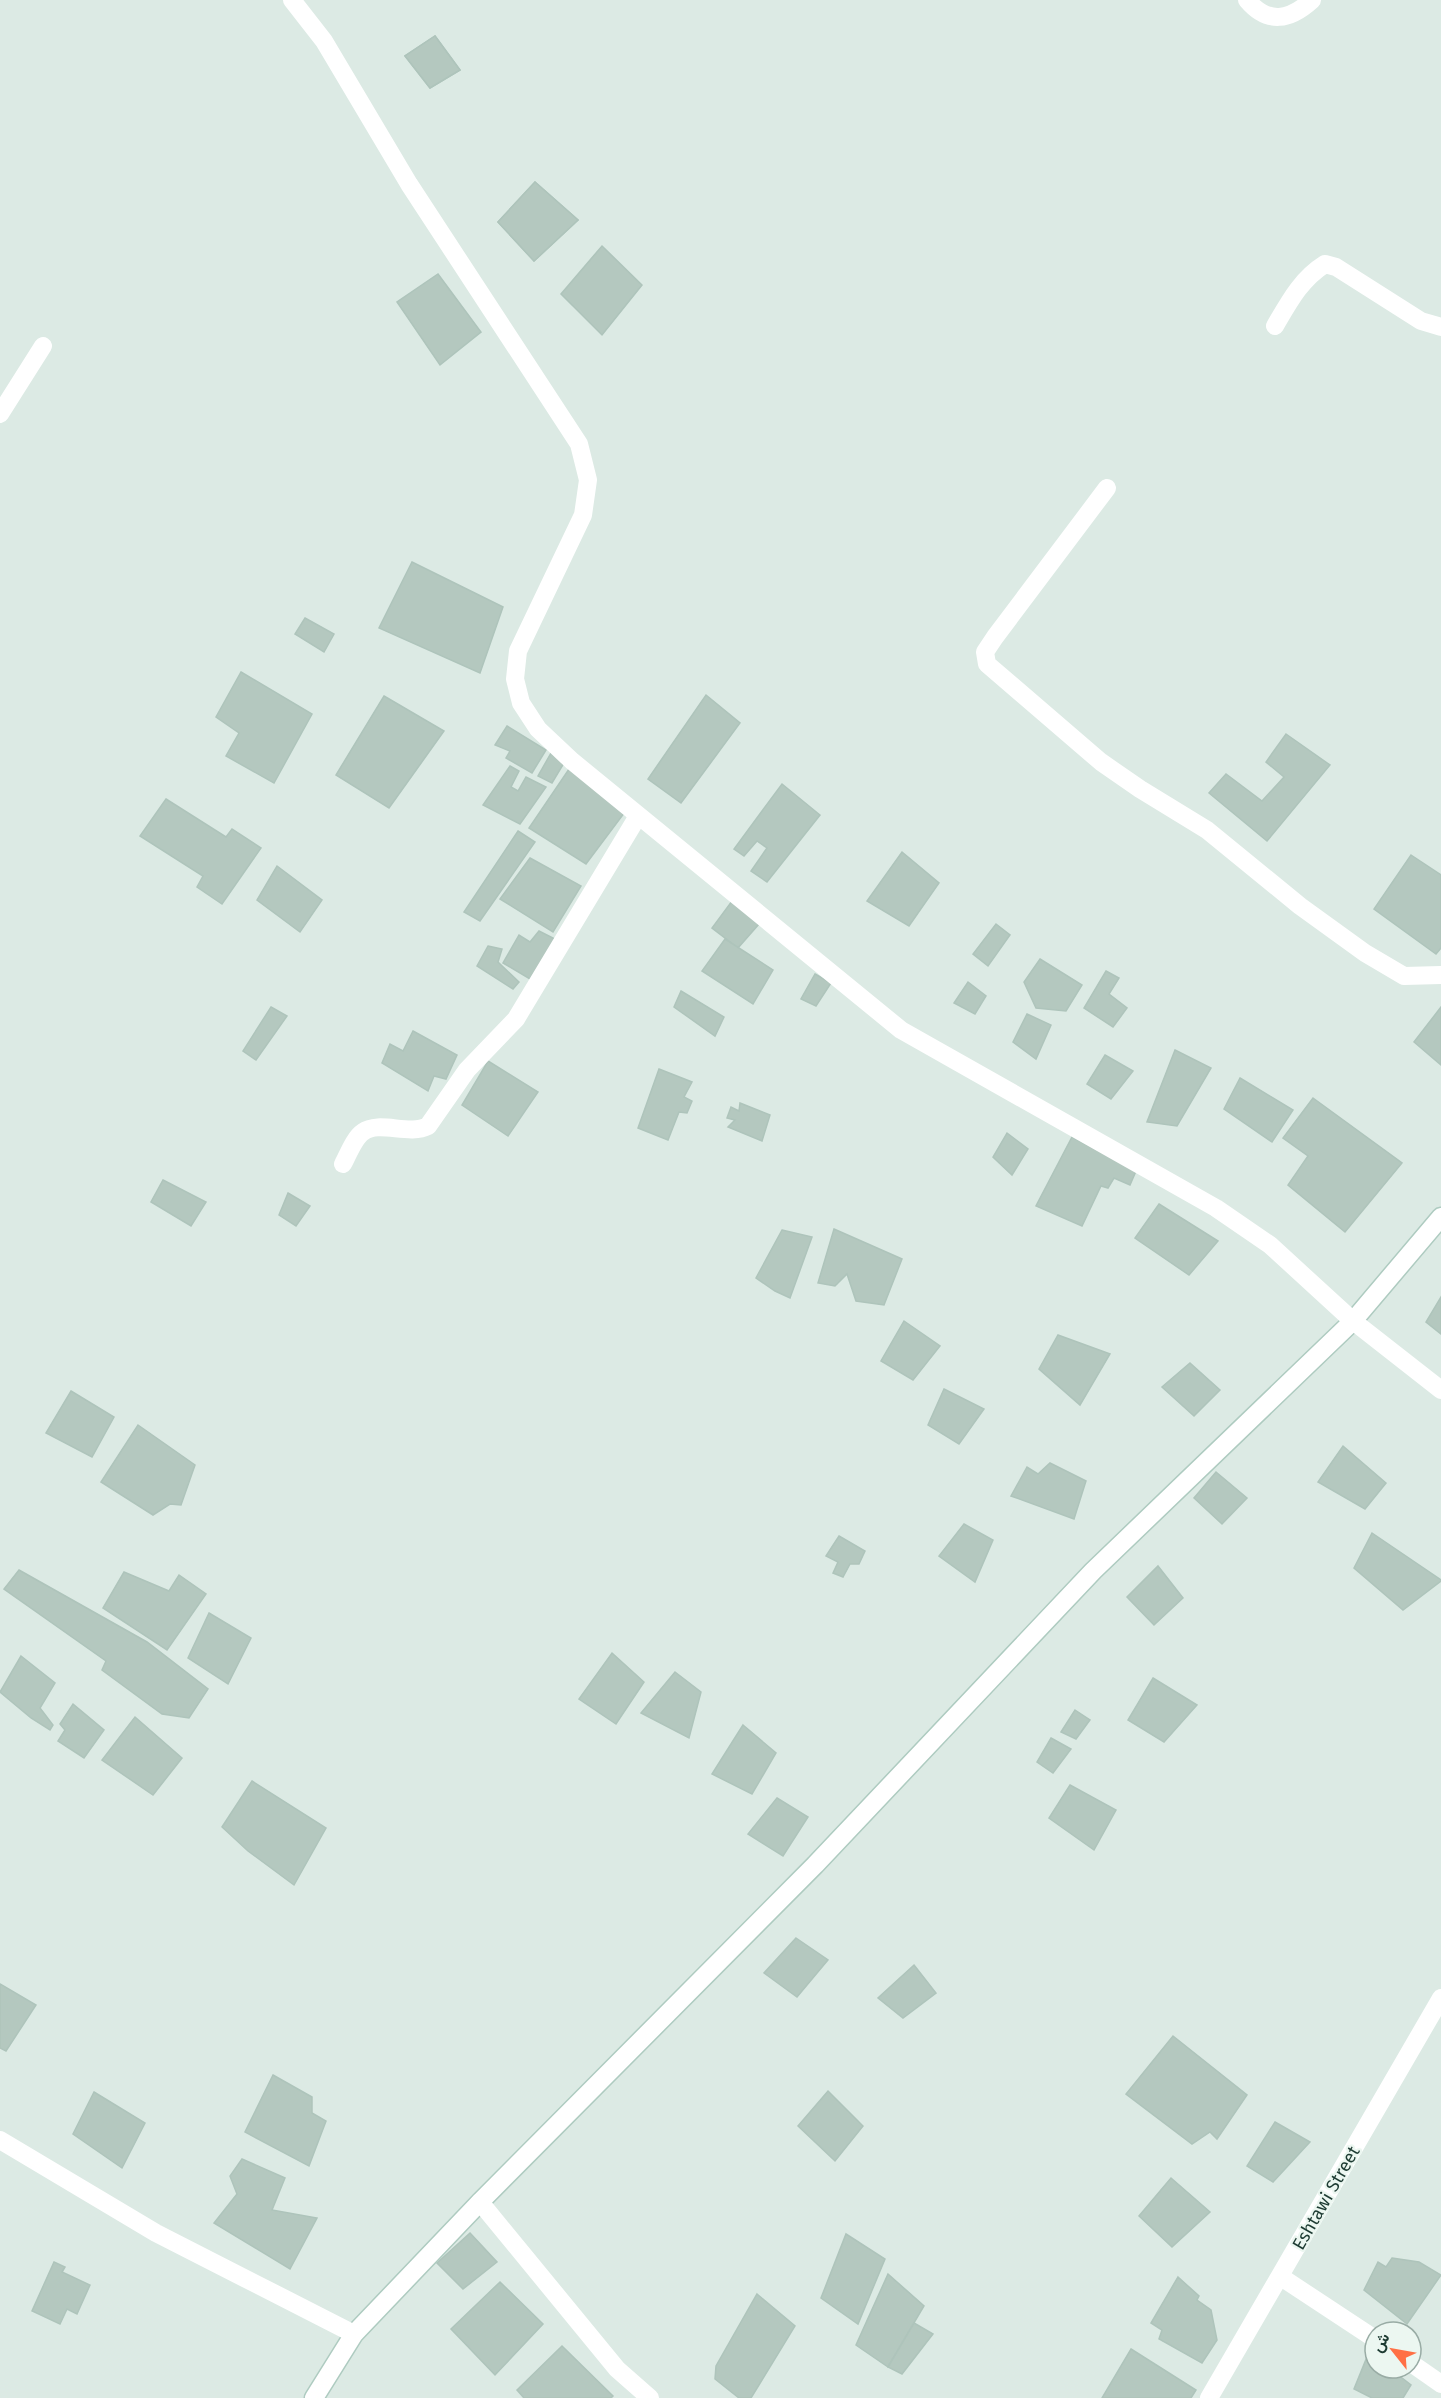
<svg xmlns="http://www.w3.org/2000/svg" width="1441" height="2398" font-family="'Fira Sans',Vazirmatn,sans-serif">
  <rect width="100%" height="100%" fill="#dceae4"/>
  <g fill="#b4c8bf" stroke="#aec4bb" stroke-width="1.5">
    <polygon points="435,36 460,70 430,88 405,56"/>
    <polygon points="435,36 460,70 430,88 405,56"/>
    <polygon points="535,182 578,220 534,261 498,222"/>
    <polygon points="535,182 578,220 534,261 498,222"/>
    <polygon points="602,246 642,285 602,335 561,294"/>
    <polygon points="438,274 481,332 440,365 397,302"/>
    <polygon points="412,562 503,607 480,673 379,628"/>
    <polygon points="305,618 334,634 324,652 295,634"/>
    <polygon points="241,672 312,714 274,783 226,756 239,733 216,717"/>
    <polygon points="706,695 740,723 681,803 648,779"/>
    <polygon points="384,696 444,731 389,808 336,775"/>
    <polygon points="507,726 546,750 532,773 506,758 510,751 495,745"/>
    <polygon points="1286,734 1330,765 1267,841 1209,793 1226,774 1262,801 1284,777 1266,762"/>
    <polygon points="551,753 564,763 552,783 538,776"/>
    <polygon points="510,766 519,771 511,787 518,791 526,777 546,787 520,824 483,805"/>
    <polygon points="569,769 625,812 586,864 529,828"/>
    <polygon points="782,784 820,815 767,882 751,871 767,848 757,841 744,856 734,849"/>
    <polygon points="166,799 226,837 232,829 261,848 222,904 197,887 203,876 140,836"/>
    <polygon points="518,831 535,842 480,921 464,912"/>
    <polygon points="902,852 939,883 909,926 867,901"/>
    <polygon points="1411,855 1441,875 1441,948 1436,954 1374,909"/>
    <polygon points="530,858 581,886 553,932 500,899"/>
    <polygon points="277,866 322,900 300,932 257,900"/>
    <polygon points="732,901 759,924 738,948 712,928"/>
    <polygon points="996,924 1010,935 988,966 973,954"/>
    <polygon points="539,931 555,939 530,979 503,963 519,935 530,942"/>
    <polygon points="725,939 773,970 753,1004 702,971"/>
    <polygon points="488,946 502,949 498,962 519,982 513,989 477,966"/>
    <polygon points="1040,959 1082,985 1066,1011 1036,1008 1024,982"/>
    <polygon points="1106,971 1119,978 1109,994 1127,1008 1113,1027 1084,1008"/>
    <polygon points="815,974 831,983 816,1006 801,999"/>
    <polygon points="968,982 986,996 975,1014 954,1003"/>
    <polygon points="681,991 724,1017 715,1036 674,1007"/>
    <polygon points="271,1007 287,1016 256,1060 243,1051"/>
    <polygon points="1441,1007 1441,1065 1414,1042"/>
    <polygon points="1027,1014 1051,1025 1036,1059 1013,1042"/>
    <polygon points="413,1031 457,1055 446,1079 434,1076 428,1091 382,1063 390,1044 403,1051"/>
    <polygon points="1175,1050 1211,1068 1177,1126 1147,1122"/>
    <polygon points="1105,1055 1133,1071 1111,1099 1087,1084"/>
    <polygon points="488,1061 538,1092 508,1136 462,1105"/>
    <polygon points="659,1069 692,1082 684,1097 692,1101 687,1113 679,1112 668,1140 638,1128"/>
    <polygon points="1240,1078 1293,1110 1272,1142 1224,1109"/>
    <polygon points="1313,1098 1402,1163 1345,1232 1288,1185 1308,1156 1283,1138"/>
    <polygon points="740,1103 770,1115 762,1141 728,1127 735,1120 727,1118 731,1107 739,1111"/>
    <polygon points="1007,1133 1028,1149 1012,1175 993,1157"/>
    <polygon points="1072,1137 1136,1171 1130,1185 1114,1178 1108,1188 1101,1186 1082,1226 1036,1206"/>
    <polygon points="163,1180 206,1202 191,1226 151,1202"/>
    <polygon points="288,1193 310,1206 296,1226 279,1215"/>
    <polygon points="1159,1204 1218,1241 1189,1275 1135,1238"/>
    <polygon points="834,1229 902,1259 884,1305 856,1301 847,1274 835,1286 818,1283"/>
    <polygon points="782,1230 812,1237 790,1298 775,1291 756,1278"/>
    <polygon points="1441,1297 1441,1334 1426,1322"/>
    <polygon points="904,1321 940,1346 913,1380 881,1361"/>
    <polygon points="1058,1335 1110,1354 1080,1405 1039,1369"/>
    <polygon points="1190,1363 1220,1390 1194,1416 1162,1387"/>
    <polygon points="944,1389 984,1409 959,1444 928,1425"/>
    <polygon points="71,1391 114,1417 92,1457 46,1433"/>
    <polygon points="138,1425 195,1465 181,1505 170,1504 153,1515 101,1482"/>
    <polygon points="1343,1446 1386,1483 1365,1509 1318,1482"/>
    <polygon points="1050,1463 1086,1481 1074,1519 1011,1496 1027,1467 1038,1474"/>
    <polygon points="1216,1472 1247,1498 1222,1524 1194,1498"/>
    <polygon points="964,1524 993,1540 975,1582 939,1556"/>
    <polygon points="1372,1533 1441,1580 1441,1581 1403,1610 1354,1568"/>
    <polygon points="839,1536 865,1551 859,1564 850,1564 843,1577 833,1573 838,1562 826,1556"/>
    <polygon points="1158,1566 1183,1598 1154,1625 1127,1597"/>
    <polygon points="19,1570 147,1642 208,1689 189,1718 162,1714 102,1670 106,1661 4,1589"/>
    <polygon points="124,1572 169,1591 179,1575 206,1594 167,1650 103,1608"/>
    <polygon points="209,1613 251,1638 228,1684 188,1658"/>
    <polygon points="612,1653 644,1682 616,1724 579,1699"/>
    <polygon points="21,1656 55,1683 40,1708 53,1725 50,1730 31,1718 0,1692"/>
    <polygon points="675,1672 701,1692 689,1738 641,1713"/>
    <polygon points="1153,1678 1197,1705 1164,1742 1128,1720"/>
    <polygon points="73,1704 104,1730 84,1758 58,1741 65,1730 60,1724"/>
    <polygon points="1075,1710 1090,1720 1076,1739 1061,1732"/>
    <polygon points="135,1717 182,1758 153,1795 102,1760"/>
    <polygon points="743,1725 776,1753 752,1794 712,1774"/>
    <polygon points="1051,1738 1071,1749 1053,1773 1037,1762"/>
    <polygon points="252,1781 326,1828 294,1885 248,1851 222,1827"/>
    <polygon points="1070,1785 1116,1810 1094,1850 1049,1818"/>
    <polygon points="777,1798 808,1817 783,1856 748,1834"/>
    <polygon points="796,1938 828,1960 797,1997 764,1973"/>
    <polygon points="914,1965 936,1993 903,2018 878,1998"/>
    <polygon points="0,1984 36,2005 6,2051 0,2048"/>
    <polygon points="1173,2036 1247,2095 1217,2139 1210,2132 1192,2144 1126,2094"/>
    <polygon points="273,2075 312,2097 312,2113 326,2121 309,2166 245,2132"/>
    <polygon points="828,2091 863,2126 835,2161 798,2126"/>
    <polygon points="94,2092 145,2123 122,2168 73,2134"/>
    <polygon points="1275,2122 1310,2142 1273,2182 1247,2166"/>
    <polygon points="242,2159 285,2178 272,2210 317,2218 290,2269 214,2223 237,2194 230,2176"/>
    <polygon points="1171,2178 1210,2212 1172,2247 1139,2216"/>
    <polygon points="470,2233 497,2262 463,2289 437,2263"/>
    <polygon points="846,2234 885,2259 858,2324 821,2298"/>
    <polygon points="1392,2258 1419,2262 1441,2275 1407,2324 1364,2290 1378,2262 1386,2267"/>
    <polygon points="54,2262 65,2267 62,2272 90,2285 77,2314 67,2309 60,2324 32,2311"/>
    <polygon points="888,2274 924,2306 888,2367 856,2345"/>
    <polygon points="1178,2277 1199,2296 1197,2300 1211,2310 1217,2340 1202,2363 1159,2339 1162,2330 1151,2323"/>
    <polygon points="500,2282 543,2324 495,2375 451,2329"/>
    <polygon points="757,2294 795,2326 751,2398 739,2398 715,2379 716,2366"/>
    <polygon points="914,2323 933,2334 902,2374 888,2367"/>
    <polygon points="562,2346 613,2396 611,2398 524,2398 517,2390"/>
    <polygon points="1131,2349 1196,2390 1191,2398 1102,2398"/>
    <polygon points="1369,2352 1375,2356 1375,2368 1389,2368 1411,2385 1403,2398 1372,2398 1354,2389"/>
  </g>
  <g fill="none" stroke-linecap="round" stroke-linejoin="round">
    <g stroke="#aecbc0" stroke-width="21">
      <polyline id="secondary" points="314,2398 354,2334 480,2202 815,1865 1093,1571 1353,1321 1441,1217"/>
    </g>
    <g stroke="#fff" stroke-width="18">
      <polyline points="292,0 324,41 409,184 579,444 588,480 583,515 518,651 515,679 521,703 538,729 572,761 901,1030 1216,1208 1270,1245 1353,1321 1441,1390"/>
      <path d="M1247,0C1268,25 1290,20 1312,0"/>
      <path d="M1275,326C1289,302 1301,279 1325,264L1336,267L1421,321L1441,327"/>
      <polyline points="0,414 43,346"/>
      <polyline points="1107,488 995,637 985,652 987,664 1101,762 1140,789 1207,830 1300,906 1365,953 1404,976 1441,975"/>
      <path d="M343,1164C348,1155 354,1138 363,1132C379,1120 409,1136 428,1126L467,1070L516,1019L638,816"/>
      <polyline points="0,2140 156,2233 354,2334"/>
      <polyline points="480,2202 617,2369 650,2398"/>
      <polyline points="1281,2277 1375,2339"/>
      <polyline points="1411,2363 1441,2384"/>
      <polyline points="1209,2398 1441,1998"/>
    </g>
    <use href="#secondary" stroke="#fff" stroke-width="18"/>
  </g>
  <g text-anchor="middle" stroke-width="4.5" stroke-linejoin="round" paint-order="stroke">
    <g font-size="18" fill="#1d3b32" stroke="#ecf7f1">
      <text transform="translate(1326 2198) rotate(-60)" y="6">Eshtawi Street</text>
    </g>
  </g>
  <g transform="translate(1393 2350) rotate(301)"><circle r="28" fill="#ecf7f1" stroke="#99aca5" stroke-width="1.5"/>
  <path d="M0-4.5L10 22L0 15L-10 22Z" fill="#ff7045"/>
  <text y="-9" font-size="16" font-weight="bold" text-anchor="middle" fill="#1d3b32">ش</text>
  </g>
</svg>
